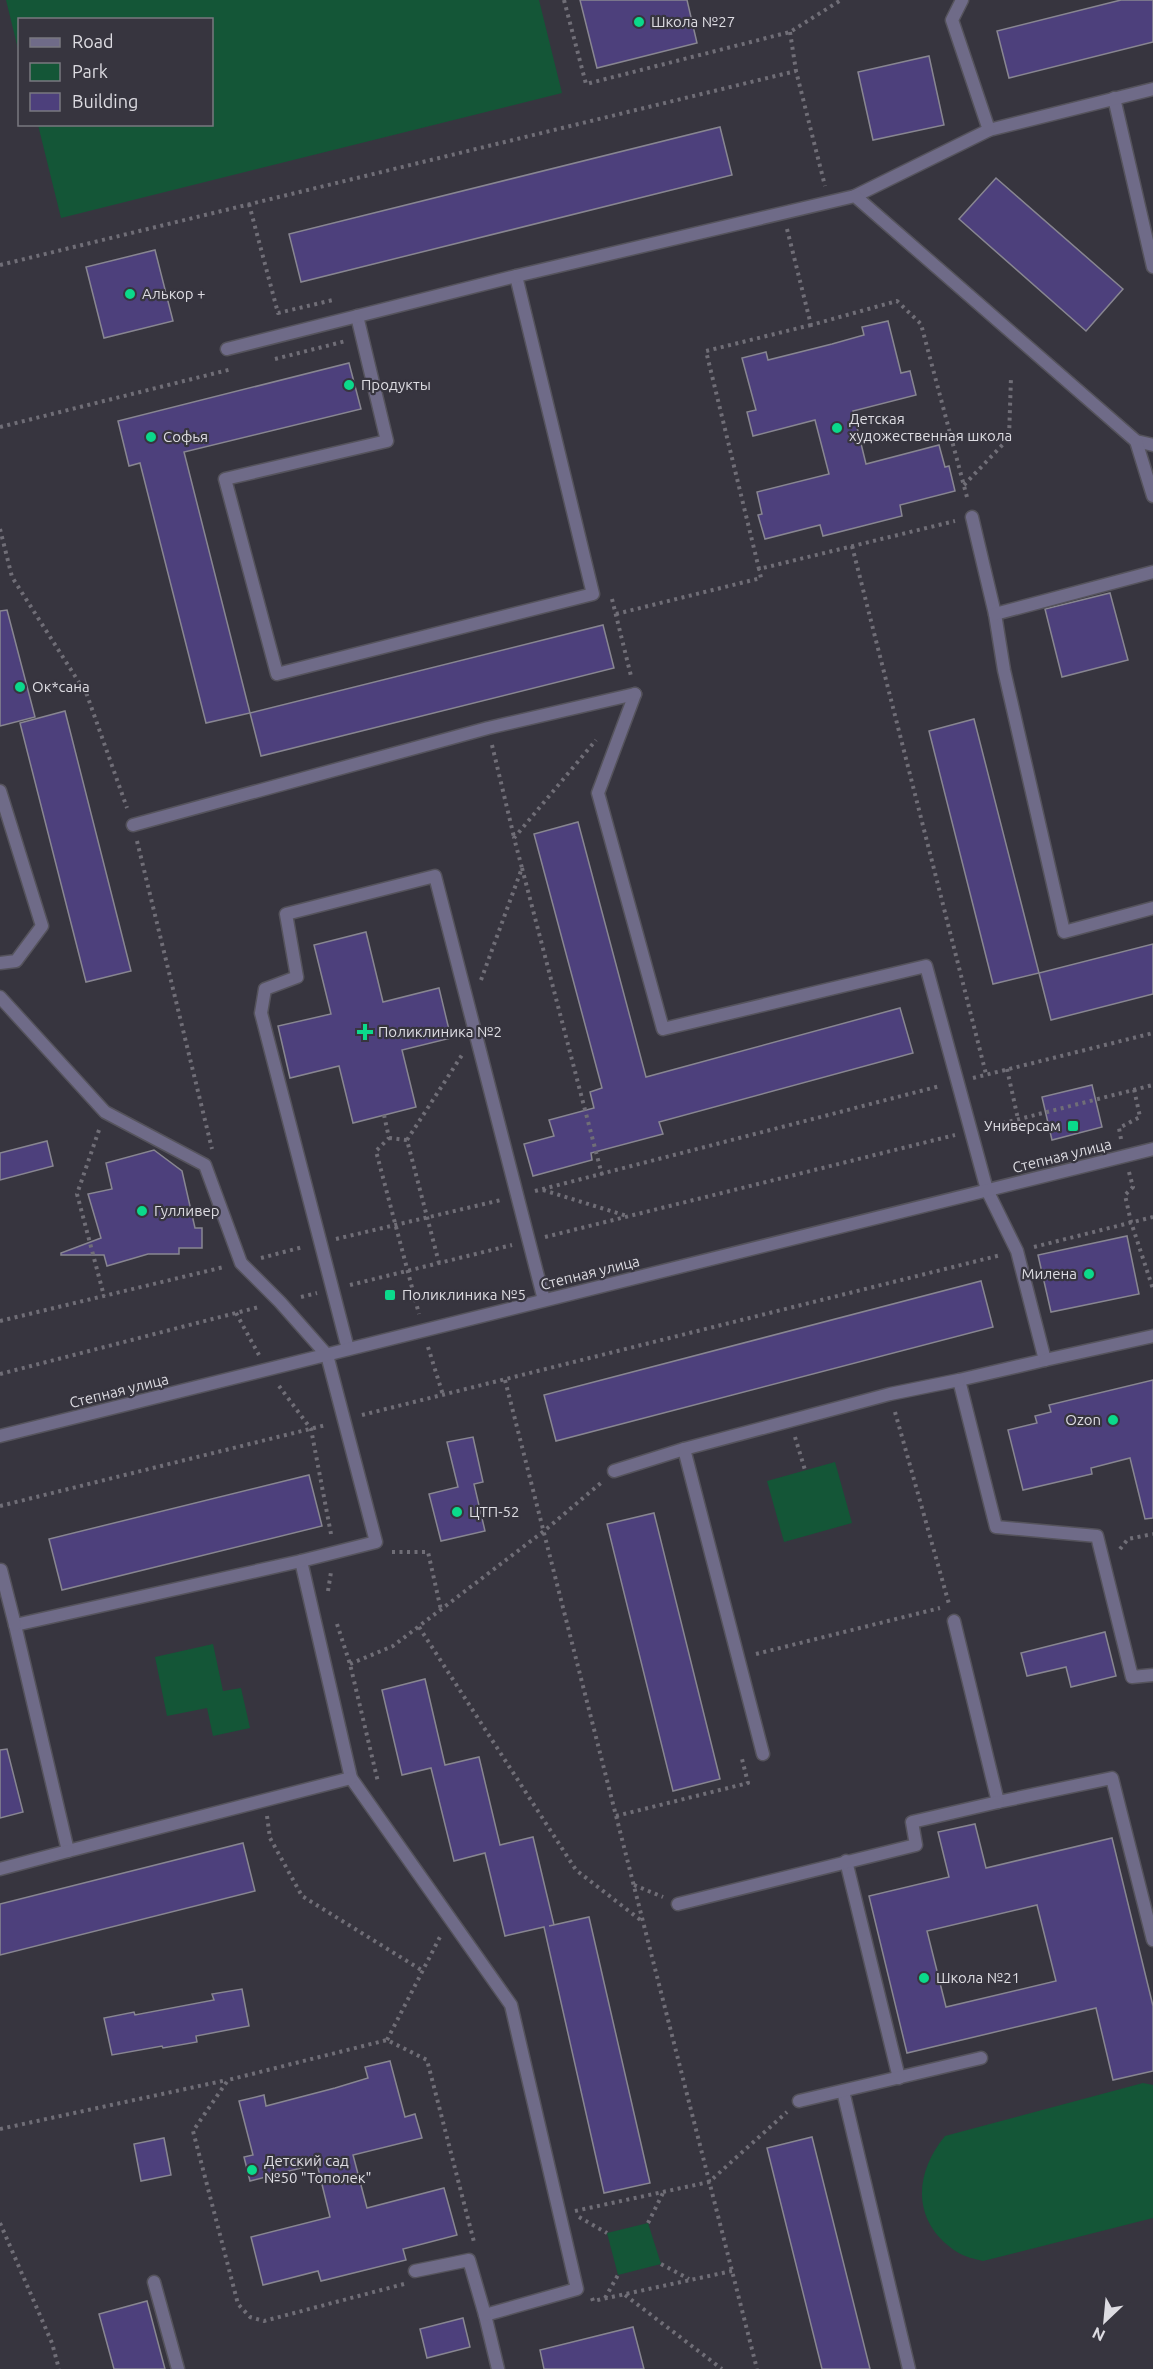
<svg xmlns="http://www.w3.org/2000/svg" width="1153" height="2369" font-family="Ubuntu,sans-serif">
  <rect width="100%" height="100%" fill="#37353f"/>
  <g fill="#145637">
    <polygon points="6,0 539,0 562,93 61,218 38,125 212,124 212,20 20,20 19,53"/>
    <polygon points="835,1462 852,1523 784,1542 767,1481"/>
    <polygon points="213,1644 223,1691 241,1688 250,1728 213,1736 207,1708 167,1716 155,1657"/>
    <path d="M1143,2083L1153,2085V2218L983,2261C975,2259 965,2257 957,2252C912,2223 913,2175 945,2136Z"/>
    <polygon points="648,2223 661,2264 618,2275 607,2233"/>
  </g>
  <g fill="#4d407c" stroke="#888691" stroke-width="1.5" fill-rule="evenodd">
    <polygon points="580,0 687,0 697,43 597,68"/>
    <polygon points="1121,0 1153,0 1153,42 1009,78 997,31"/>
    <polygon points="929,56 944,125 873,140 858,72"/>
    <polygon points="720,127 732,175 301,282 289,234"/>
    <polygon points="996,178 1123,289 1086,331 959,219"/>
    <polygon points="155,250 173,321 104,338 86,267"/>
    <polygon points="888,321 901,373 910,371 916,395 853,411 866,464 939,445 945,467 949,466 955,491 900,505 902,516 823,536 820,525 765,539 758,515 762,514 757,492 829,474 815,420 753,436 747,412 756,410 742,358 766,352 768,360 832,344 864,335 862,327"/>
    <polygon points="349,363 361,409 184,452 250,713 206,723 140,463 129,466 118,421"/>
    <polygon points="1110,593 1128,660 1062,677 1045,609"/>
    <polygon points="7,610 35,717 0,726 0,611"/>
    <polygon points="603,625 614,668 261,756 250,713"/>
    <polygon points="65,711 131,971 86,982 20,723"/>
    <polygon points="974,719 1039,973 993,984 929,731"/>
    <polygon points="578,822 646,1077 900,1008 913,1053 659,1122 663,1134 591,1153 592,1160 533,1176 524,1144 554,1136 549,1120 594,1108 590,1092 602,1088 534,834"/>
    <polygon points="366,932 383,1002 439,988 451,1038 402,1050 416,1107 353,1123 339,1066 290,1078 278,1026 331,1014 314,945"/>
    <polygon points="1153,944 1153,994 1051,1020 1039,973"/>
    <polygon points="1092,1085 1102,1127 1052,1140 1042,1097"/>
    <polygon points="47,1141 53,1166 0,1180 0,1153"/>
    <polygon points="154,1150 182,1171 195,1228 202,1228 202,1248 179,1248 179,1254 148,1254 107,1266 104,1255 61,1255 61,1253 101,1238 88,1194 112,1189 106,1163"/>
    <polygon points="1127,1236 1139,1294 1051,1312 1038,1255"/>
    <polygon points="981,1281 993,1327 556,1441 544,1395"/>
    <polygon points="1153,1380 1153,1518 1145,1519 1130,1458 1091,1468 1092,1474 1023,1490 1008,1430 1037,1423 1035,1416 1051,1412 1049,1405"/>
    <polygon points="473,1437 483,1482 474,1484 485,1531 441,1541 429,1494 458,1487 447,1442"/>
    <polygon points="309,1475 322,1526 62,1590 49,1539"/>
    <polygon points="654,1513 720,1779 673,1791 607,1524"/>
    <polygon points="1105,1632 1116,1676 1071,1687 1066,1667 1027,1676 1021,1653"/>
    <polygon points="425,1679 445,1765 479,1757 500,1845 533,1837 554,1925 549,1926 589,1917 650,2183 604,2193 544,1927 505,1936 485,1853 454,1861 431,1768 402,1775 382,1690"/>
    <polygon points="7,1749 23,1812 0,1818 0,1750"/>
    <path d="M975,1824L986,1868L1112,1838L1153,2006V2071L1113,2080L1096,2008L907,2053L869,1896L949,1877L938,1832ZM1037,1905L1056,1981L946,2007L927,1931Z"/>
    <polygon points="243,1843 255,1891 0,1955 0,1904"/>
    <polygon points="242,1989 249,2026 196,2036 197,2042 163,2048 162,2046 112,2055 104,2018 134,2012 135,2015 214,2000 212,1994"/>
    <polygon points="390,2061 405,2117 415,2114 422,2138 353,2155 367,2208 444,2188 457,2235 403,2249 406,2260 321,2281 318,2271 263,2285 251,2237 330,2217 317,2164 250,2181 244,2157 253,2155 239,2101 264,2095 266,2106 335,2088 368,2078 365,2067"/>
    <polygon points="812,2137 870,2369 822,2369 767,2148"/>
    <polygon points="164,2138 171,2175 141,2181 134,2144"/>
    <polygon points="147,2301 165,2369 114,2369 99,2314"/>
    <polygon points="463,2318 470,2347 427,2358 420,2329"/>
    <polygon points="633,2327 644,2369 544,2369 540,2350"/>
  </g>
  <g fill="none" stroke-linecap="round" stroke-linejoin="round">
    <g stroke="#55535c" stroke-width="15">
      <g id="service">
        <polyline points="1114,98 1153,267"/>
        <polyline points="989,130 1153,89"/>
        <polyline points="855,196 989,130 952,20 962,0"/>
        <polyline points="357,316 387,441 225,479 277,674 593,594 516,276"/>
        <polyline points="227,349 516,276 855,196 1136,441 1153,445"/>
        <polyline points="1136,441 1153,496"/>
        <polyline points="972,517 995,614 1004,670 1064,932 1153,908"/>
        <polyline points="995,614 1153,572"/>
        <polyline points="635,694 598,793 663,1029 926,966 987,1190 1017,1251 1045,1360 959,1380 996,1527 1097,1536 1132,1677 1153,1675"/>
        <polyline points="0,791 42,926 16,961 0,963"/>
        <polyline points="133,825 488,728 635,694"/>
        <polyline points="0,997 105,1112 205,1165 241,1263 280,1302 327,1355 376,1542 301,1561 351,1778 511,2005 577,2289 485,2315 498,2369"/>
        <polyline points="348,1349 261,1013 265,989 297,977 286,914 435,876 544,1300"/>
        <polyline points="1045,1360 1153,1336"/>
        <polyline points="614,1471 684,1449"/>
        <polyline points="301,1561 15,1625 68,1851 351,1778"/>
        <polyline points="1,1570 15,1625"/>
        <polyline points="954,1621 998,1802 1112,1778 1153,1940"/>
        <polyline points="763,1754 684,1449 890,1394 959,1380"/>
        <polyline points="846,1861 899,2078"/>
        <polyline points="0,1869 68,1851"/>
        <polyline points="678,1904 916,1845 912,1822 998,1802"/>
        <polyline points="843,2091 909,2369"/>
        <polyline points="799,2101 981,2058"/>
        <polyline points="415,2271 469,2260 485,2315"/>
        <polyline points="154,2282 178,2369"/>
      </g>
    </g>
    <g stroke="#55535c" stroke-width="15">
      <polyline id="tertiary" points="0,1436 1153,1149"/>
    </g>
    <g stroke="#706e77" stroke-width="4" stroke-dasharray="3 4.5" stroke-linecap="butt">
      <polyline points="564,0 586,84 790,32 841,0"/>
      <polyline points="790,32 796,71"/>
      <polyline points="249,204 278,313 333,300"/>
      <polyline points="787,229 811,325 897,301 921,324 968,501"/>
      <polyline points="0,265 796,71 825,186"/>
      <polyline points="811,325 706,351 759,569 955,521"/>
      <polyline points="275,359 346,341"/>
      <polyline points="0,427 232,369"/>
      <polyline points="964,485 1009,438 1011,377"/>
      <polyline points="0,529 12,577 87,695 127,808"/>
      <polyline points="852,546 986,1074"/>
      <polyline points="612,599 631,676"/>
      <polyline points="616,614 761,578 759,569"/>
      <polyline points="492,745 514,837"/>
      <polyline points="137,841 212,1149"/>
      <polyline points="522,868 602,1175"/>
      <polyline points="481,980 522,868 514,838 596,740"/>
      <polyline points="1007,1069 1018,1119"/>
      <polyline points="973,1078 1153,1033"/>
      <polyline points="384,1115 389,1138 376,1151 419,1314"/>
      <polyline points="988,1127 1153,1085"/>
      <polyline points="99,1130 77,1194 104,1296"/>
      <polyline points="389,1138 407,1140 439,1263"/>
      <polyline points="1121,1139 1119,1128 1140,1117 1134,1089"/>
      <polyline points="407,1140 462,1055"/>
      <polyline points="1129,1172 1133,1187 1125,1195 1131,1222 1153,1289"/>
      <polyline points="543,1190 627,1216"/>
      <polyline points="535,1191 940,1086"/>
      <polyline points="545,1237 955,1135"/>
      <polyline points="336,1239 501,1200"/>
      <polyline points="1034,1247 1153,1217"/>
      <polyline points="261,1258 303,1247"/>
      <polyline points="350,1285 512,1245"/>
      <polyline points="301,1297 317,1293"/>
      <polyline points="236,1313 259,1355"/>
      <polyline points="0,1321 224,1267"/>
      <polyline points="428,1347 443,1395"/>
      <polyline points="0,1374 259,1307"/>
      <polyline points="505,1380 757,2369"/>
      <polyline points="279,1386 311,1429 331,1534"/>
      <polyline points="895,1412 949,1604"/>
      <polyline points="362,1415 1001,1255"/>
      <polyline points="795,1437 805,1470"/>
      <polyline points="0,1506 326,1425"/>
      <polyline points="1120,1549 1128,1539 1153,1534"/>
      <polyline points="392,1552 428,1552 441,1610"/>
      <polyline points="328,1591 331,1572"/>
      <polyline points="337,1624 350,1664 378,1782"/>
      <polyline points="419,1627 576,1870 643,1922"/>
      <polyline points="756,1654 940,1608"/>
      <polyline points="350,1664 393,1646 544,1531 602,1482"/>
      <polyline points="267,1816 270,1838 302,1896 423,1971"/>
      <polyline points="616,1816 748,1783 742,1759 745,1758"/>
      <polyline points="634,1885 663,1897"/>
      <polyline points="387,2040 441,1935"/>
      <polyline points="0,2129 227,2080"/>
      <polyline points="575,2211 709,2182 787,2112"/>
      <polyline points="579,2217 607,2233"/>
      <polyline points="0,2223 52,2343 59,2369"/>
      <polyline points="648,2223 664,2191"/>
      <polyline points="661,2264 689,2279"/>
      <polyline points="404,2284 264,2321 250,2317 238,2304 193,2131 228,2080 387,2040 427,2060 474,2242"/>
      <polyline points="625,2295 722,2369"/>
      <polyline points="592,2298 593,2301 732,2271"/>
      <polyline points="605,2298 618,2275"/>
    </g>
    <use href="#service" stroke="#6f6b88" stroke-width="12"/>
    <use href="#tertiary" stroke="#6f6b88" stroke-width="12"/>
  </g>
  <g fill="#0bd98b" stroke="#37353f" stroke-width="2">
    <circle cx="639" cy="22" r="6"/>
    <circle cx="130" cy="294" r="6"/>
    <circle cx="349" cy="385" r="6"/>
    <circle cx="837" cy="428" r="6"/>
    <circle cx="151" cy="437" r="6"/>
    <circle cx="20" cy="687" r="6"/>
    <path d="M362 1023h6v6h6v6h-6v6h-6v-6h-6v-6h6z"/>
    <rect x="1067" y="1120" width="12" height="12" rx="3"/>
    <circle cx="142" cy="1211" r="6"/>
    <circle cx="1089" cy="1274" r="6"/>
    <rect x="384" y="1289" width="12" height="12" rx="3"/>
    <circle cx="1113" cy="1420" r="6"/>
    <circle cx="457" cy="1512" r="6"/>
    <circle cx="924" cy="1978" r="6"/>
    <circle cx="252" cy="2170" r="6"/>
  </g>
  <g text-anchor="middle" stroke-width="4.5" stroke-linejoin="round" paint-order="stroke">
    <g font-size="15" fill="#dddce2" stroke="#37353f" text-anchor="start">
      <text x="651" y="27">Школа №27</text>
      <text x="142" y="299">Алькор +</text>
      <text x="361" y="390">Продукты</text>
      <text x="849" y="424">Детская<tspan x="849" dy="17">художественная школа</tspan></text>
      <text x="163" y="442">Софья</text>
      <text x="32" y="692">Ок*сана</text>
      <text x="378" y="1037">Поликлиника №2</text>
      <text x="1061" y="1131" text-anchor="end">Универсам</text>
      <text x="154" y="1216">Гулливер</text>
      <text x="1077" y="1279" text-anchor="end">Милена</text>
      <text x="402" y="1300">Поликлиника №5</text>
      <text x="1101" y="1425" text-anchor="end">Ozon</text>
      <text x="469" y="1517">ЦТП-52</text>
      <text x="936" y="1983">Школа №21</text>
      <text x="264" y="2166">Детский сад<tspan x="264" dy="17">№50 "Тополек"</tspan></text>
    </g>
    <g font-size="15" fill="#dddce2" stroke="#37353f">
      <text transform="translate(1062 1156) rotate(-14)" y="5">Степная улица</text>
      <text transform="translate(590 1273) rotate(-14)" y="5">Степная улица</text>
      <text transform="translate(119 1391) rotate(-14)" y="5">Степная улица</text>
    </g>
  </g>
  <rect x="18" y="18" width="195" height="108" fill="#37353f" stroke="#797880" stroke-width="1.5"/>
  <rect x="30" y="38" width="30" height="9" fill="#6f6b88" stroke="#797880" stroke-width="1.5"/>
  <text x="72" y="48" font-size="18" fill="#dddce2">Road</text>
  <rect x="30" y="63" width="30" height="18" fill="#145637" stroke="#797880" stroke-width="1.5"/>
  <text x="72" y="78" font-size="18" fill="#dddce2">Park</text>
  <rect x="30" y="93" width="30" height="18" fill="#4d407c" stroke="#797880" stroke-width="1.5"/>
  <text x="72" y="108" font-size="18" fill="#dddce2">Building</text>
  <g transform="translate(1105 2321) rotate(206)" stroke="#37353f" stroke-width="4.5" paint-order="stroke">
  <path d="M0-4.5L10 22L0 15L-10 22Z" fill="#dddce2"/>
  <text y="-9" font-size="16" font-weight="bold" text-anchor="middle" fill="#dddce2">N</text>
  </g>
</svg>
